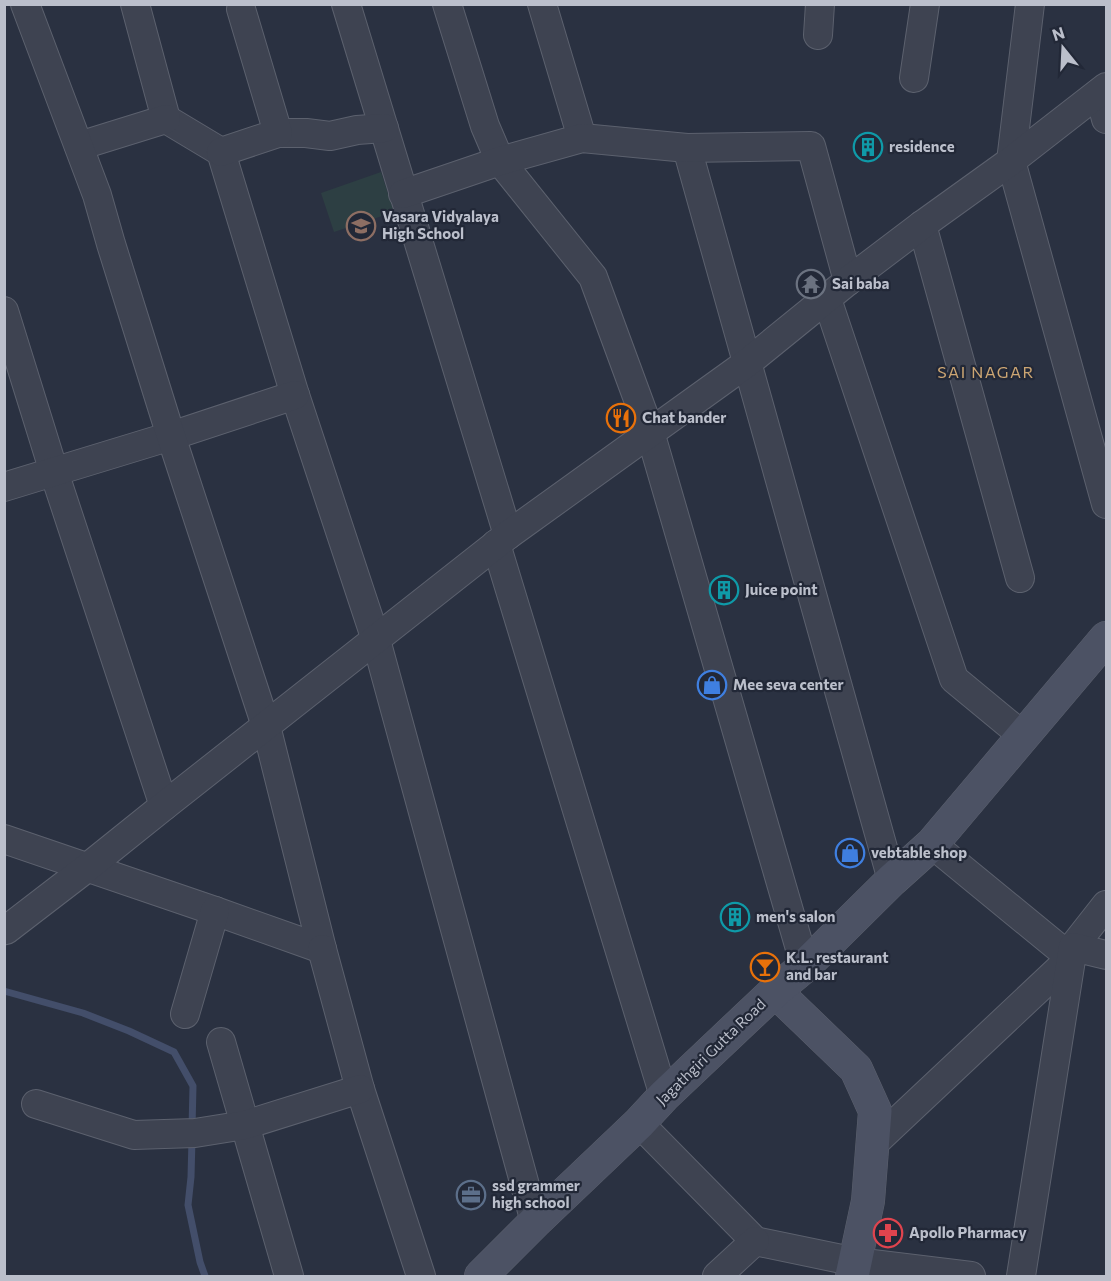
<svg xmlns="http://www.w3.org/2000/svg" width="1111" height="1281" font-family="Commissioner,sans-serif">
  <rect width="100%" height="100%" fill="#2a3141"/>
  <polygon fill="#2d3f43" points="381,172 394,212 334,232 321,193"/>
  <g fill="none" stroke-linecap="round" stroke-linejoin="round">
    <g stroke="#434e6a" stroke-width="7">
      <polyline points="4,991 83,1013 129,1031 174,1052 193,1086 192,1128"/>
      <polyline points="192,1139 191,1177 188,1205 200,1262 205,1276"/>
    </g>
    <g stroke="#5c616e" stroke-width="30">
      <g id="street">
        <polyline points="135,4 166,119 221,152 295,395 376,640 535,1222"/>
        <polyline points="346,4 508,535"/>
        <polyline points="447,4 485,126 500,161 593,277 650,432 805,966"/>
        <polyline points="542,4 582,138"/>
        <polyline points="1030,4 1011,161 1106,504"/>
        <polyline points="818,35 820,4"/>
        <polyline points="914,78 925,4"/>
        <polyline points="1099,93 1106,119"/>
        <polyline points="278,133 306,133 330,136 357,130 384,128"/>
        <polyline points="79,146 166,119"/>
        <polyline points="687,148 892,880"/>
        <polyline points="221,152 278,133 241,9"/>
        <polyline points="403,194 500,161 582,138 687,148 811,146 848,281"/>
        <polyline points="922,225 1020,578"/>
        <polyline points="827,299 954,679 1023,736"/>
        <polyline points="4,311 54,472 164,806"/>
        <polyline points="4,487 171,436 295,395"/>
        <polyline points="496,544 664,1096"/>
        <polyline points="4,839 215,911 322,949 266,726 171,436 111,244 97,195 25,4"/>
        <polyline points="4,929 6,930 88,867 164,806 508,535 747,363 848,281 922,225 1011,161 1106,87"/>
        <polyline points="1073,947 1106,905"/>
        <polyline points="322,949 360,1089 421,1276"/>
        <polyline points="185,1014 215,911"/>
        <polyline points="221,1042 289,1276"/>
        <polyline points="36,1104 134,1135 195,1133 245,1125 360,1089"/>
        <polyline points="639,1123 755,1241 856,1262 971,1276"/>
        <polyline points="872,1145 1071,958 932,844"/>
        <polyline points="717,1276 755,1241"/>
        <polyline points="1021,1276 1073,947 1106,955"/>
      </g>
    </g>
    <g stroke="#5c616e" stroke-width="34">
      <g id="secondary">
        <polyline points="775,991 856,1069 875,1111 868,1201 852,1276"/>
        <polyline points="481,1276 535,1222 639,1123 664,1096 775,991 805,966 892,880 932,844 1106,638"/>
      </g>
    </g>
    <use href="#street" stroke="#3e4351" stroke-width="28"/>
    <use href="#secondary" stroke="#4c5264" stroke-width="33"/>
  </g>
  <defs>
    <g id="building-ring" transform="scale(1.5)"><circle r="9.5" fill="#222837" stroke="#0f9aa8" stroke-width="1.5"/><path d="M-4-6H4V6H1V3H-1V6H-4ZM-2.5-4.3h1.7v1.8h-1.7ZM.8-4.3h1.7v1.8H.8ZM-2.5-1h1.7V.8h-1.7ZM.8-1h1.7V.8H.8Z" fill="#0f9aa8"/></g>
    <g id="school-ring" transform="scale(1.5)"><circle r="9.5" fill="#222837" stroke="#8d6e63" stroke-width="1.5"/><path d="M0-5L7-2L0 1L-7-2ZM-4 1L0 2.5L4 1V4Q0 6-4 4Z" fill="#8d6e63"/></g>
    <g id="temple-ring" transform="scale(1.5)"><circle r="9.5" fill="#222837" stroke="#6b7280" stroke-width="1.5"/><path d="M0-6L5-2H3V0L6.5 2.5H4V6H1.5V3h-3V6H-4V2.5H-6.5L-3 0V-2H-5Z" fill="#6b7280"/></g>
    <g id="restaurant-ring" transform="scale(1.5)"><circle r="9.5" fill="#222837" stroke="#e8710a" stroke-width="1.5"/><path d="M-5-6h1v4h1v-4h1v4h1v-4h1v5L-1.5 .5V6h-2V.5L-5-1ZM5-6V6H3V1.5H1.5Q1.5-4 5-6Z" fill="#e8710a"/></g>
    <g id="shop-ring" transform="scale(1.5)"><circle r="9.5" fill="#222837" stroke="#3f7fe0" stroke-width="1.5"/><path d="M-5-2.5h2.3a2.7 3.5 0 0 1 5.4 0H5L5.5 6h-11ZM-1.5-2.5h3a1.5 2.3 0 0 0-3 0Z" fill="#3f7fe0"/></g>
    <g id="bar-ring" transform="scale(1.5)"><circle r="9.5" fill="#222837" stroke="#e8710a" stroke-width="1.5"/><path d="M-6-5H6L.8 .8V4.5H3.5V6h-7V4.5H-.8V.8Z" fill="#e8710a"/></g>
    <g id="office-ring" transform="scale(1.5)"><circle r="9.5" fill="#222837" stroke="#5c6f8a" stroke-width="1.5"/><path d="M-6-3h4V-5.5h4V-3h4V5H-6ZM-1-4.5V-3h2v-1.5ZM-6 0V1H6V0Z" fill="#5c6f8a"/></g>
    <g id="pharmacy-ring" transform="scale(1.5)"><circle r="9.5" fill="#222837" stroke="#e0444e" stroke-width="1.5"/><path d="M-2-6h4v4h4v4h-4v4h-4v-4h-4v-4h4Z" fill="#e0444e"/></g>
  </defs>
  <g fill-rule="evenodd">
    <use href="#building-ring" x="868" y="147"/>
    <use href="#school-ring" x="361" y="226"/>
    <use href="#temple-ring" x="811" y="284"/>
    <use href="#restaurant-ring" x="621" y="418"/>
    <use href="#building-ring" x="724" y="590"/>
    <use href="#shop-ring" x="712" y="685"/>
    <use href="#shop-ring" x="850" y="853"/>
    <use href="#building-ring" x="735" y="917"/>
    <use href="#bar-ring" x="765" y="967"/>
    <use href="#office-ring" x="471" y="1195"/>
    <use href="#pharmacy-ring" x="888" y="1233"/>
  </g>
  <g text-anchor="middle" stroke-width="4.5" stroke-linejoin="round" paint-order="stroke">
    <g font-size="15" font-weight="bold" fill="#bbbfcb" stroke="#222837" text-anchor="start">
      <text x="889" y="152">residence</text>
      <text x="382" y="222">Vasara Vidyalaya<tspan x="382" dy="17">High School</tspan></text>
      <text x="832" y="289">Sai baba</text>
      <text x="642" y="423">Chat bander</text>
      <text x="745" y="595">Juice point</text>
      <text x="733" y="690">Mee seva center</text>
      <text x="871" y="858">vebtable shop</text>
      <text x="756" y="922">men's salon</text>
      <text x="786" y="963">K.L. restaurant<tspan x="786" dy="17">and bar</tspan></text>
      <text x="492" y="1191">ssd grammer<tspan x="492" dy="17">high school</tspan></text>
      <text x="909" y="1238">Apollo Pharmacy</text>
    </g>
    <g font-size="15" fill="#bbbfcb" stroke="#222837">
      <text transform="translate(711 1052) rotate(-44)" y="5">Jagathgiri Gutta Road</text>
    </g>
    <g font-size="16" letter-spacing="1.5" fill="#cda673" stroke="#222837">
      <text x="986" y="378">SAI NAGAR</text>
    </g>
  </g>
  <rect width="1111" height="1281" fill="none" stroke="#bbbfcb" stroke-width="12"/>
  <g transform="translate(1063 48) rotate(342)" stroke="#222837" stroke-width="4.5" paint-order="stroke">
  <path d="M0-4.5L10 22L0 15L-10 22Z" fill="#bbbfcb"/>
  <text y="-9" font-size="16" font-weight="bold" text-anchor="middle" fill="#bbbfcb">N</text>
  </g>
</svg>
